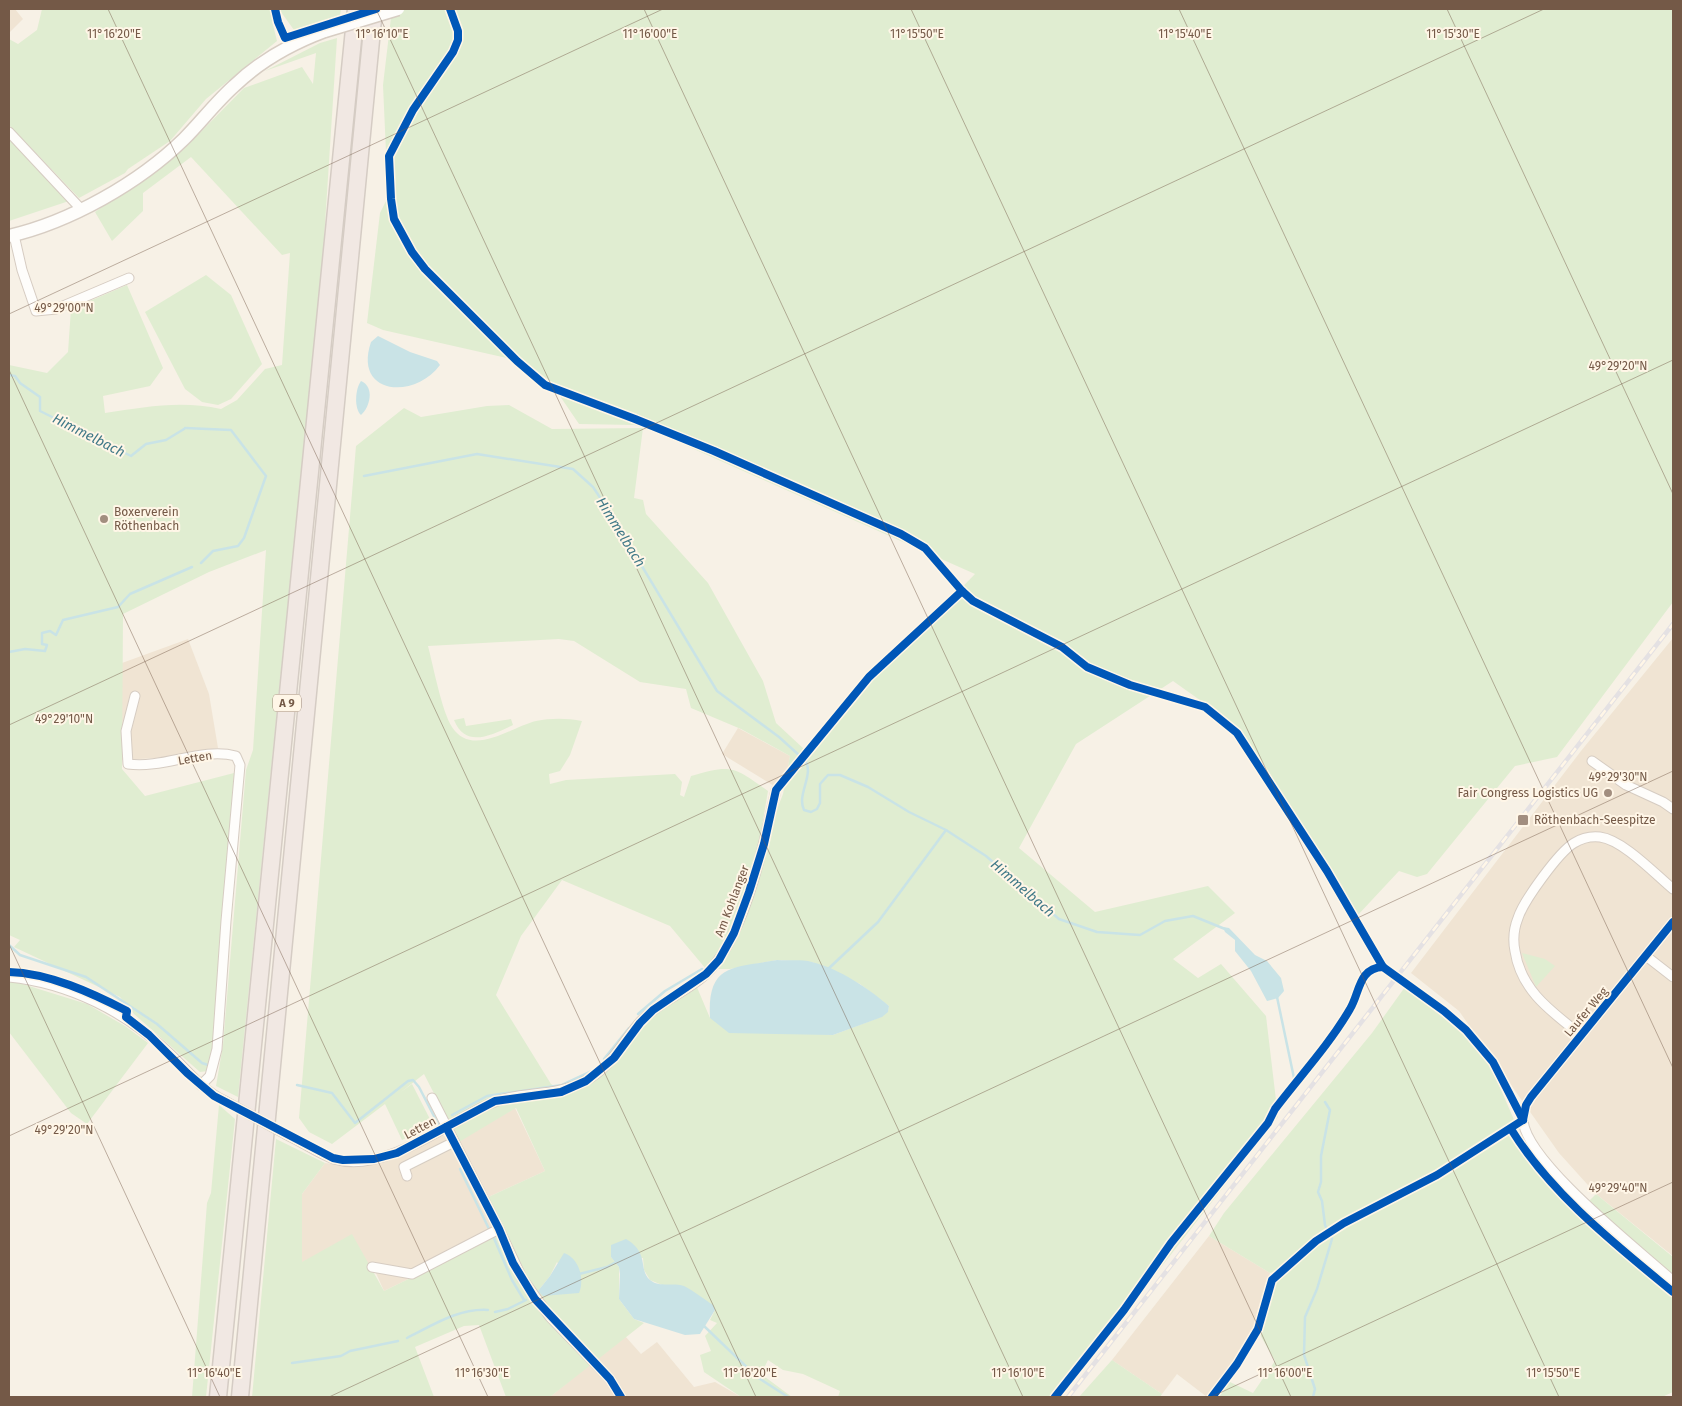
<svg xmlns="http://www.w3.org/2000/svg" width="1682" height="1406" font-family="'Fira Sans',sans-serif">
  <rect width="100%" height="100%" fill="#f7f1e6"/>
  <g fill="#f0e4d3">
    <polygon points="9,9 15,9 23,19 9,33"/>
    <polygon points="1673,638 1673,1256 1596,1194 1559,1153 1459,1011 1411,973 1581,751"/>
    <polygon points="188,639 209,694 218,748 172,757 122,760 122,663"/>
    <polygon points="738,728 790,756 787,773 774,786 722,754"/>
    <polygon points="515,1108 545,1171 482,1200 498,1235 384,1291 376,1273 302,1262 302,1194 325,1163 343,1165 442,1135 459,1141"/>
    <polygon points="1209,1236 1270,1273 1254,1328 1231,1365 1207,1397 1177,1374 1162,1394 1112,1360"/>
    <polygon points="625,1336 641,1354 657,1342 694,1387 715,1382 741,1397 550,1397"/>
  </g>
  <g fill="#e0edd1" fill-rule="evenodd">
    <polygon points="42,9 341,9 340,15 294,30 281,12 272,21 277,41 206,99 170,141 128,169 125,173 79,198 9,125 9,39 18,44 37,30"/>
    <path d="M392,9H1673V602L1557,757L1515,766L1427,874L1417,877L1399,871L1357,916L1278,788L1235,725L1173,681L1076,744L1019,848L1095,912L1208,886L1235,913L1173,959L1198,978L1221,964L1266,1016L1278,1117L1060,1397H838L840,1391L803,1374L783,1370L768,1360L761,1374L792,1397H741L704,1372L700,1355L711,1351L705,1336L717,1323L710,1320L715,1310L676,1285H662L650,1280L644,1270L643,1258L611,1257L619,1267V1299L634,1319L644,1323L550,1397H506L479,1325L464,1326L415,1347L434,1397H252L276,1139L325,1163L302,1194V1262L352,1234L384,1291L498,1235L482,1200L545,1171L516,1108L459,1142L424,1074L401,1092L412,1084L433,1125L402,1140L385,1104L332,1144L309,1132L299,1118L356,446L404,408L421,417L487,406L509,405L552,429L643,428L634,498L643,500L646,514L708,583L763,681L776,723L804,749L975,574L649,429L634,425L579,424L549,380L520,361L383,330L367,323L380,213L388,197L383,85ZM559,639L574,641L640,682L686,689L691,708L741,729L790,756L783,794L767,835L761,832L768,791C733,766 732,764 691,776L684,797L680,795L682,782L675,774L566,780L550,784L549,774L560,771L570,755L582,721C566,718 551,718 536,721C511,727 472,758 452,727C442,712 433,665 428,646ZM562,880L670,926L706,969H730L777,960L812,962L860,984L889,1006L888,1011L881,1017L833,1035L710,1018L696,985L664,1005L641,1025L585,1085L565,1093L551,1084L496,995L521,936ZM557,1262L579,1293L538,1291L550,1276Z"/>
    <path d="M337,38L323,255L238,1097L216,1086L223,1045L246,770L253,750L266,550L209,572L123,614L122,769L145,796L234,773L214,1043L208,1071L200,1072L134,1014L120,997L14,947L20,940L9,935V365L47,373L68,352L71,309L127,285L163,368L150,386L103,396L105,413C145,407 181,400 221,409L237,400L265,369L282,365L290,253L282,255L191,157L143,193V211L112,241L95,212L183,150L244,88L302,67L313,84L316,53L265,71L320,43Z"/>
    <polygon points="9,136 69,201 9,221"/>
    <polygon points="206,275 231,295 262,364 231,399 218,405 202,402 185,389 145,312"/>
    <path d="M464,718L466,726L511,719L513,725C491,735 466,749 454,720Z"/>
    <polygon points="1522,953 1545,959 1555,966 1536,987"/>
    <polygon points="9,982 16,982 87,1004 125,1026 148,1043 87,1124 71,1113 9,1032"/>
    <polygon points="1405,987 1471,1040 1491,1067 1515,1122 1453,1159 1454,1163 1511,1134 1541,1178 1577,1213 1596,1194 1673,1257 1673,1392 1662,1397 1218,1397 1230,1382 1253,1393 1275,1361 1259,1333 1276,1274 1275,1272 1270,1273 1209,1236 1224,1213 1372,1033"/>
    <polygon points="219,1105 235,1119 206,1397 192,1397 207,1203 211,1193"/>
    <polygon points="1112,1360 1162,1394 1160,1397 1079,1397"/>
  </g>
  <g fill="#c9e3e6">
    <path d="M378,336L410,352L437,361L440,365C414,400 353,395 371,342Z"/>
    <path d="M361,381C375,387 370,407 361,415C354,409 355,389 361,381Z"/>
    <polygon points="1223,927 1229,928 1255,955 1267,961 1281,978 1284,991 1278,998 1267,1001 1251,971 1235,951 1235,940 1225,932"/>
    <path d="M777,960C788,961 802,959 812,962C840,969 868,988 889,1006L888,1012L882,1017L833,1035L729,1033L710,1018C707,963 733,968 777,960Z"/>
    <path d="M626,1239C650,1253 638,1270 650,1280C660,1288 673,1282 684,1286C694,1291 704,1299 713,1305L715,1310L700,1334L685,1335L634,1319L619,1299L620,1274L619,1267L611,1257V1245Z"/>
    <path d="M564,1253C579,1258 585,1279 579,1293L543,1296L538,1291L550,1276Z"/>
  </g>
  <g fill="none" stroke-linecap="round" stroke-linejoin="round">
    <g stroke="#c9e3e6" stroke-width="2.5">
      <polyline points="9,375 15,376 20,383 40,397 40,411 131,456 146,444 166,440 184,429"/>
      <polyline points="185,428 231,430 266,476 244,538 238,546 213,551 201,563"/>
      <polyline points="364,476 477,454 573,469 593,487 607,508 717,691 779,737 800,756"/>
      <polyline points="9,652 25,649 45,651 47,645 42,644 42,633 50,631 56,635 63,620 118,607 130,594 192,567"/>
      <path d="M804,759C816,773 796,794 804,810L811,812L817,809L820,803V784L828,775H840L868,787L909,812L946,830L986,856L1059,919L1097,932L1140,935L1165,921L1193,916L1225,929"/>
      <polyline points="9,945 20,955 86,977 157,1024 202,1063 208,1065"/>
      <polyline points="826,971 878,922 946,830"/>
      <polyline points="1277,997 1294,1078"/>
      <polyline points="638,1014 665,991 702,969"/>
      <polyline points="604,1059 629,1028"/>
      <polyline points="297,1085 332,1093 355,1123 408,1081 413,1080 419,1087 438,1124"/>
      <polyline points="452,1115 487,1096 562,1085 592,1071"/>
      <polyline points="460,1169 490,1231"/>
      <polyline points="493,1236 512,1280 524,1300"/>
      <polyline points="579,1274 607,1267 616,1262"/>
      <polyline points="495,1312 508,1309 526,1300"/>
      <polyline points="704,1326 757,1377 788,1397"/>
      <path d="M407,1338C433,1325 459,1308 488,1310"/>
      <polyline points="292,1363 341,1356 350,1351 398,1341"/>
      <polyline points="1313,1397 1315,1389 1304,1355 1305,1317 1317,1289 1332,1239 1325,1225 1322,1201 1318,1192 1321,1182 1321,1156 1330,1110 1325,1102"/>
    </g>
    <g stroke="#d6ccc2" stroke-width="11">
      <g id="street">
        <polyline points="9,132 81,209"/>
        <polyline points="14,235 22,270 36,311 56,309 129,278"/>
        <path d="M135,696L126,731L128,764C164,769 201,747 236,756L240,765L226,921L217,1049L210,1076L201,1085"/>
        <polyline points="1592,761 1626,785 1663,802 1673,809"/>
        <path d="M1673,922L1531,1097C1526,1104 1522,1112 1523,1121C1528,1164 1639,1250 1673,1281"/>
        <polyline points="1646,956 1673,977"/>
        <path d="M9,977C69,983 127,1012 170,1054C188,1071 202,1090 225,1101"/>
        <path d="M1581,1035C1552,1012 1521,991 1515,951C1513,941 1514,928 1518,918C1524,900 1559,852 1574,843C1582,838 1591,836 1600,837C1623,840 1655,874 1673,889"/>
        <polyline points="432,1098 499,1229 522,1278 550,1317 610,1379 621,1397"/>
        <path d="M287,1135C302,1142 318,1153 334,1159C383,1174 444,1125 487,1105C518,1090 554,1098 585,1081C612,1067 622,1042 641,1021C660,1001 685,993 705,975C745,939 764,842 776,790"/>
        <polyline points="407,1176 404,1167 454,1142"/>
        <polyline points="372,1267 412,1274 499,1229"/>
      </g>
    </g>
    <g stroke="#d7cdc3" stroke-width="15">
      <path id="secondary" d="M9,236C70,222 139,183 184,139C201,122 216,102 234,86C260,61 290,44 325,31"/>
    </g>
    <g stroke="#d5ccc4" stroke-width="19">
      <g id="highway">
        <polyline points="218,1397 356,9"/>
        <polyline points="240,1397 374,9"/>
      </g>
    </g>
    <use href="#street" stroke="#fefdfb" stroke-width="9"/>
    <use href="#secondary" stroke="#fefdfb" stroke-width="12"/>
    <use href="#highway" stroke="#f1e8e3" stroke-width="16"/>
    <g stroke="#e4e1e3" stroke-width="4.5">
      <polyline id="rail" points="1068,1397 1673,624"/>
    </g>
    <use href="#rail" stroke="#fff6e7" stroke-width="2.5" stroke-dasharray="8" stroke-linecap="butt"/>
    <g stroke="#d6ccc2" stroke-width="11" stroke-linecap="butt">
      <polyline id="street-bridge" points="225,1101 287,1135"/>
    </g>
    <g stroke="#d7cdc3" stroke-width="15" stroke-linecap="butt">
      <polyline id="secondary-bridge" points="325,31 398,9"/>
    </g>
    <use href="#street-bridge" stroke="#fefdfb" stroke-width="9"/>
    <use href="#secondary-bridge" stroke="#fefdfb" stroke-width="12"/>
    <g stroke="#fff6e7" stroke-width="11">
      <g id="cycleway">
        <polyline points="275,9 278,22 285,38 376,9"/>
        <polyline points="450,9 458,31 458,40 453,52 413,110 389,156 391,199 394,219 412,252 425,269 517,361 545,385 635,419 714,451 901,534 925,548 962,591 973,601 1062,647 1087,667 1130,685 1205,707 1237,733 1327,871 1383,967 1444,1011 1466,1030 1493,1062 1523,1120"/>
        <path d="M9,972C49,973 92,993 127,1011L126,1017L149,1035L187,1073L214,1096L333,1158L343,1160L374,1159L397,1153L495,1101L561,1092L586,1081L614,1058L640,1023L653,1010L706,974L719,960L734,933L749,892L764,844L776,790L869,677L962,591"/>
        <polyline points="1523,1120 1526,1105 1531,1097 1673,922"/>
        <polyline points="446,1127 499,1229 513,1263 535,1299 610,1379 621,1397"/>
        <path d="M1511,1129C1551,1194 1615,1244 1673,1292"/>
        <path d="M1055,1397L1124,1310L1171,1243L1268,1123L1275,1109C1300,1076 1329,1045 1350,1009C1360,993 1358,968 1383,967"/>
        <polyline points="1212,1397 1237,1364 1258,1329 1272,1280 1316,1241 1344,1223 1437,1175 1523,1120"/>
      </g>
    </g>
    <use href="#cycleway" stroke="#0057b8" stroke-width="8"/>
  </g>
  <path fill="none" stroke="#745947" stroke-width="1" stroke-opacity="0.45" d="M108,9L756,1397M376,9L1023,1397M644,9L1291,1397M911,9L1559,1397M1179,9L1673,1068M1447,9L1673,494M9,314L663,9M9,370L488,1397M9,725L1544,9M9,944L220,1397M9,1136L1673,360M329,1397L1673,771M1211,1397L1673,1182"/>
  <g fill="#a28e7f" stroke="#fff6e7" stroke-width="2">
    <circle cx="104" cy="519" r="5"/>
    <circle cx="1608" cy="793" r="5"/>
    <rect x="1517" y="814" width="12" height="12" rx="2.5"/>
  </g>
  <g text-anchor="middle" stroke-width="4" stroke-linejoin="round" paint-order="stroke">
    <rect fill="#fff6e7" stroke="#9e8877" stroke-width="1" x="273" y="694.5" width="28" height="17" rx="4"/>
    <g font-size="11" font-weight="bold" fill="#745947">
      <text x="287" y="707">A 9</text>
    </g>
    <g font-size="12" fill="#745947" stroke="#fff6e7" text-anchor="start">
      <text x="114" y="516">Boxerverein<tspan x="114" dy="14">Röthenbach</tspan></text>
      <text x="1598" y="797" text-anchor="end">Fair Congress Logistics UG</text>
      <text x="1534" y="824">Röthenbach-Seespitze</text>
    </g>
    <g font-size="12" fill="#745947" stroke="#fff6e7">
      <text transform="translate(195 758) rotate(-10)" y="4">Letten</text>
      <text transform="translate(732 901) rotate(-69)" y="4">Am Kohlanger</text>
      <text transform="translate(1586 1012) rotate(-50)" y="4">Laufer Weg</text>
      <text transform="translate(420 1128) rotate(-28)" y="4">Letten</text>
    </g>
    <g font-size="14" font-style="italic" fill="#417988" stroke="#fff6e7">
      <text transform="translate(89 435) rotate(27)" y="5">Himmelbach</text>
      <text transform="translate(621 532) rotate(58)" y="5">Himmelbach</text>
      <text transform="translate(1023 888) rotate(41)" y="5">Himmelbach</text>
    </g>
  </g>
  <g font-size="12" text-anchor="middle" fill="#745947" stroke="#fff6e7" stroke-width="4" stroke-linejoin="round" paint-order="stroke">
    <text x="114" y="38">11°16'20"E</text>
    <text x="382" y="38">11°16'10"E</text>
    <text x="650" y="38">11°16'00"E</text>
    <text x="917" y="38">11°15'50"E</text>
    <text x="1185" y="38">11°15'40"E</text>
    <text x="1453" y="38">11°15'30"E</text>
    <text x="64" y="312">49°29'00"N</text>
    <text x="1618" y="370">49°29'20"N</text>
    <text x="64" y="723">49°29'10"N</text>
    <text x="1618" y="781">49°29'30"N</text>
    <text x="64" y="1134">49°29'20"N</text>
    <text x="1618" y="1192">49°29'40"N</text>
    <text x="214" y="1377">11°16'40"E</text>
    <text x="482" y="1377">11°16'30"E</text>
    <text x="750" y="1377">11°16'20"E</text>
    <text x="1018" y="1377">11°16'10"E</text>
    <text x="1285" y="1377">11°16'00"E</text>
    <text x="1553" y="1377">11°15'50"E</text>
  </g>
  <rect width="1682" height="1406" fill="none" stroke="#745947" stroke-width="20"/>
</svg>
